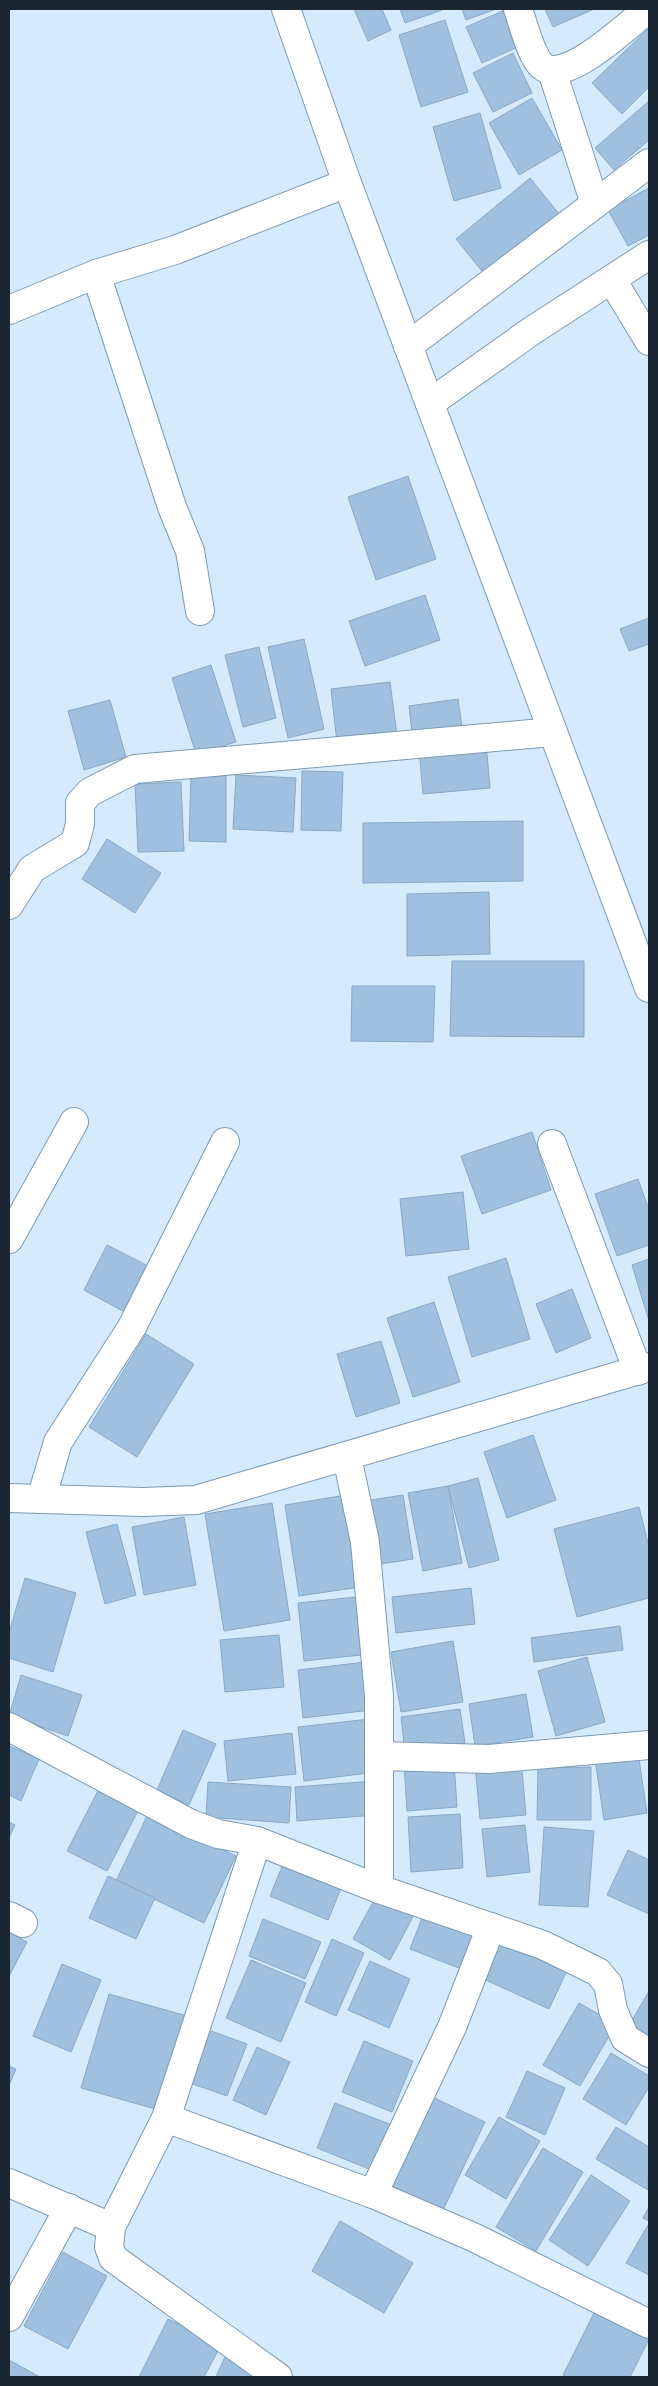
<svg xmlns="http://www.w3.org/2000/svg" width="658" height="2386" font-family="'Asap Condensed',sans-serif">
  <rect width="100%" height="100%" fill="#d6eafd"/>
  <g fill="#9fc0de" stroke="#88a8c6">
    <polygon points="354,9 382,9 391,30 368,41"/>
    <polygon points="400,9 441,9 442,10 405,23"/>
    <polygon points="462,9 496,9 466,20"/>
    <polygon points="545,9 594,9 553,27"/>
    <polygon points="505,10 520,46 482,63 466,27"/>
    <polygon points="445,20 468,92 421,107 399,35"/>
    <polygon points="649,28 649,87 622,114 592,83"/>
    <polygon points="513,53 532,93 493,112 473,73"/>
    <polygon points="532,98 562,150 519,175 489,123"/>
    <polygon points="649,101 649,140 614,170 595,148"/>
    <polygon points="480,113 501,188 454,201 433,127"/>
    <polygon points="530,178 560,215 486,276 456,239"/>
    <polygon points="649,188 649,235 628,246 608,210"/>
    <polygon points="408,476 436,559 376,580 348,497"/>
    <polygon points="425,595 440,640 365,666 349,621"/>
    <polygon points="649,618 649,644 629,651 620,629"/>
    <polygon points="304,639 324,729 288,738 268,647"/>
    <polygon points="259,647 276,718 243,727 225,655"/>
    <polygon points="211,665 236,742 196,754 172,678"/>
    <polygon points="390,682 397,735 337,743 331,689"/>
    <polygon points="458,699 463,734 413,740 409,706"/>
    <polygon points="110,700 126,757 84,770 68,711"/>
    <polygon points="486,743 490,788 423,794 419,749"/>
    <polygon points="302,771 343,772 341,831 301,830"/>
    <polygon points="191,775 226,775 226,842 189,841"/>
    <polygon points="236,775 296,778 293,832 233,829"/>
    <polygon points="181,782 184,851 138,852 135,784"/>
    <polygon points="523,821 523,881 363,883 363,823"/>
    <polygon points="107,839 161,873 135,913 82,879"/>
    <polygon points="489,892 490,954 407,956 407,894"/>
    <polygon points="452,961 584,961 584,1037 450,1036"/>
    <polygon points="352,986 435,986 433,1042 351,1041"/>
    <polygon points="532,1132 551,1190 482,1214 461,1156"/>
    <polygon points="638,1179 649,1210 649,1245 617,1256 595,1194"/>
    <polygon points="463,1192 469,1249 406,1256 400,1199"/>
    <polygon points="107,1245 156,1270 132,1316 84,1290"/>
    <polygon points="506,1258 530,1339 472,1357 448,1277"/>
    <polygon points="649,1259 649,1321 632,1265"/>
    <polygon points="572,1289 591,1338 556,1353 536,1304"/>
    <polygon points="434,1302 460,1382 413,1397 387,1318"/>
    <polygon points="146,1334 194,1364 137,1457 89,1427"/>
    <polygon points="381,1341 400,1403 356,1417 337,1354"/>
    <polygon points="533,1435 556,1500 507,1518 484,1452"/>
    <polygon points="478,1478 499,1560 469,1568 448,1486"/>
    <polygon points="448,1486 462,1563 423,1571 408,1493"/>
    <polygon points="346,1495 360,1587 299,1596 285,1505"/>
    <polygon points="403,1495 413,1559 381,1564 371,1500"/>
    <polygon points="272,1503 290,1620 224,1631 205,1514"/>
    <polygon points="639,1507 649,1547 649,1598 577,1617 554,1529"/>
    <polygon points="184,1517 196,1585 144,1595 132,1527"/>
    <polygon points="117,1524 136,1595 105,1604 86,1532"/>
    <polygon points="25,1578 76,1593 53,1672 9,1658 9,1633"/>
    <polygon points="471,1588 475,1624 396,1633 392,1597"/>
    <polygon points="356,1597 361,1655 304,1661 298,1603"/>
    <polygon points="620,1626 623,1650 534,1662 531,1638"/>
    <polygon points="279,1635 284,1687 225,1692 220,1640"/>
    <polygon points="453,1641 463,1702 401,1712 391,1652"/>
    <polygon points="587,1657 605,1722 556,1736 538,1671"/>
    <polygon points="365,1662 371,1710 303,1718 298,1670"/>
    <polygon points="21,1675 82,1695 68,1736 9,1716"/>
    <polygon points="526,1694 533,1737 475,1746 469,1704"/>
    <polygon points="460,1709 465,1743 405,1751 401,1717"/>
    <polygon points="370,1719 376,1772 304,1781 298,1727"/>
    <polygon points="183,1730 216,1744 189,1805 157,1790"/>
    <polygon points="292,1733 296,1774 228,1781 224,1741"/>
    <polygon points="9,1746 39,1759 21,1801 9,1795"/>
    <polygon points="638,1752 647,1813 604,1820 595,1759"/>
    <polygon points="521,1759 526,1815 480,1819 475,1764"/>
    <polygon points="454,1761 457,1807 407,1811 404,1764"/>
    <polygon points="591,1767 591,1820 537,1820 538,1768"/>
    <polygon points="374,1781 376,1815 297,1821 295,1787"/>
    <polygon points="208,1782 291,1787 289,1823 206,1817"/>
    <polygon points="100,1787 140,1807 107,1871 67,1851"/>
    <polygon points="148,1814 236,1856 204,1923 116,1881"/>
    <polygon points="460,1814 463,1868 411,1872 408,1817"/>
    <polygon points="9,1822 15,1825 9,1838"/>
    <polygon points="525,1825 530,1872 487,1877 482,1829"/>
    <polygon points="544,1827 594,1831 588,1907 539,1905"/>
    <polygon points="628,1850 649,1860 649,1914 607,1895"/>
    <polygon points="286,1857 344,1881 328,1920 270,1896"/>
    <polygon points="108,1876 155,1898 136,1939 89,1918"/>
    <polygon points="379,1891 416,1911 390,1960 353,1939"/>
    <polygon points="425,1910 479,1932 464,1970 410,1949"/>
    <polygon points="263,1919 321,1942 305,1979 249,1956"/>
    <polygon points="9,1932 27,1942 9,1976"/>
    <polygon points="494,1932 569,1966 549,2009 475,1975"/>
    <polygon points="332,1939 364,1953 336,2016 305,2002"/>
    <polygon points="251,1960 306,1983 281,2042 226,2018"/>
    <polygon points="370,1961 410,1979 389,2028 348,2010"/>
    <polygon points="62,1964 101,1980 71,2052 33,2036"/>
    <polygon points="649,1991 649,2044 626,2031"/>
    <polygon points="109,1994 187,2016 159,2110 81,2088"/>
    <polygon points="579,2003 616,2024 580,2086 543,2065"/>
    <polygon points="206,2029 247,2044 227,2096 187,2082"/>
    <polygon points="364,2041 413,2061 392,2112 342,2092"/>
    <polygon points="257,2047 290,2062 266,2115 233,2100"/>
    <polygon points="611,2053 649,2076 649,2087 626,2125 583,2099"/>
    <polygon points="9,2066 16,2069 9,2085"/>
    <polygon points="527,2071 565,2088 545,2135 506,2117"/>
    <polygon points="426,2094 485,2122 443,2210 384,2183"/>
    <polygon points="335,2103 392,2125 374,2171 317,2148"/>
    <polygon points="499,2117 540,2141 506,2199 465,2175"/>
    <polygon points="616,2127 649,2147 648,2190 596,2159"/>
    <polygon points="543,2148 583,2172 536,2251 496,2227"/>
    <polygon points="591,2175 630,2201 588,2266 549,2240"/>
    <polygon points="649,2207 649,2221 643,2218"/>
    <polygon points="340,2221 413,2263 384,2313 312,2271"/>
    <polygon points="648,2225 649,2226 649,2275 626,2263"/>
    <polygon points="63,2252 107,2276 68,2349 24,2326"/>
    <polygon points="594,2313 649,2339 630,2377 567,2377 563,2375"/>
    <polygon points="168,2319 221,2345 204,2377 139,2377"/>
    <polygon points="225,2357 270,2377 216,2377"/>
    <polygon points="9,2360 40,2377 9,2377"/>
  </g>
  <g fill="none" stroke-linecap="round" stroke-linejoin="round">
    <g stroke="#7a9ab7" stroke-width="30">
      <g id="street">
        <polyline points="286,9 347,183 649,988"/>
        <path d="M518,9C523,23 531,56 542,66C565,86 629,24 648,9"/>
        <polyline points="552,71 595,204"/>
        <polyline points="96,274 172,507 190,551 200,611"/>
        <polyline points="612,280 649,341"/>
        <polyline points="9,310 96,274 175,250 347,183"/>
        <polyline points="408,346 649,163"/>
        <polyline points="430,403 533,330 649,255"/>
        <polyline points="9,905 32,869 75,843 80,824 80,803 90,792 135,769 553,732"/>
        <polyline points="552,1144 638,1371"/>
        <polyline points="9,1239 74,1122"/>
        <polyline points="347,1457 365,1542 379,1696 379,1889"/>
        <polyline points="9,1498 143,1502 196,1500 649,1367"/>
        <polyline points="41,1499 58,1442 132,1327 225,1142"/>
        <polyline points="9,1727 191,1824 218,1834 257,1841 379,1889 543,1945 598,1972 608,1984 613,2010 625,2038 649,2053"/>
        <polyline points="379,1756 489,1759 649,1745"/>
        <polyline points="257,1841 166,2118 111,2227 109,2247 113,2258 278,2377"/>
        <polyline points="9,1916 23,1923"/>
        <polyline points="166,2118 373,2194 473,2237 649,2324"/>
        <polyline points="9,2183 111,2227"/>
        <polyline points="373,2194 452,2027 491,1927"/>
        <polyline points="9,2317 69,2208"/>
      </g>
    </g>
    <use href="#street" stroke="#fff" stroke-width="28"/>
  </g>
  <rect width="658" height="2386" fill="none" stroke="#1a2733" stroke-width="20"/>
</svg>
